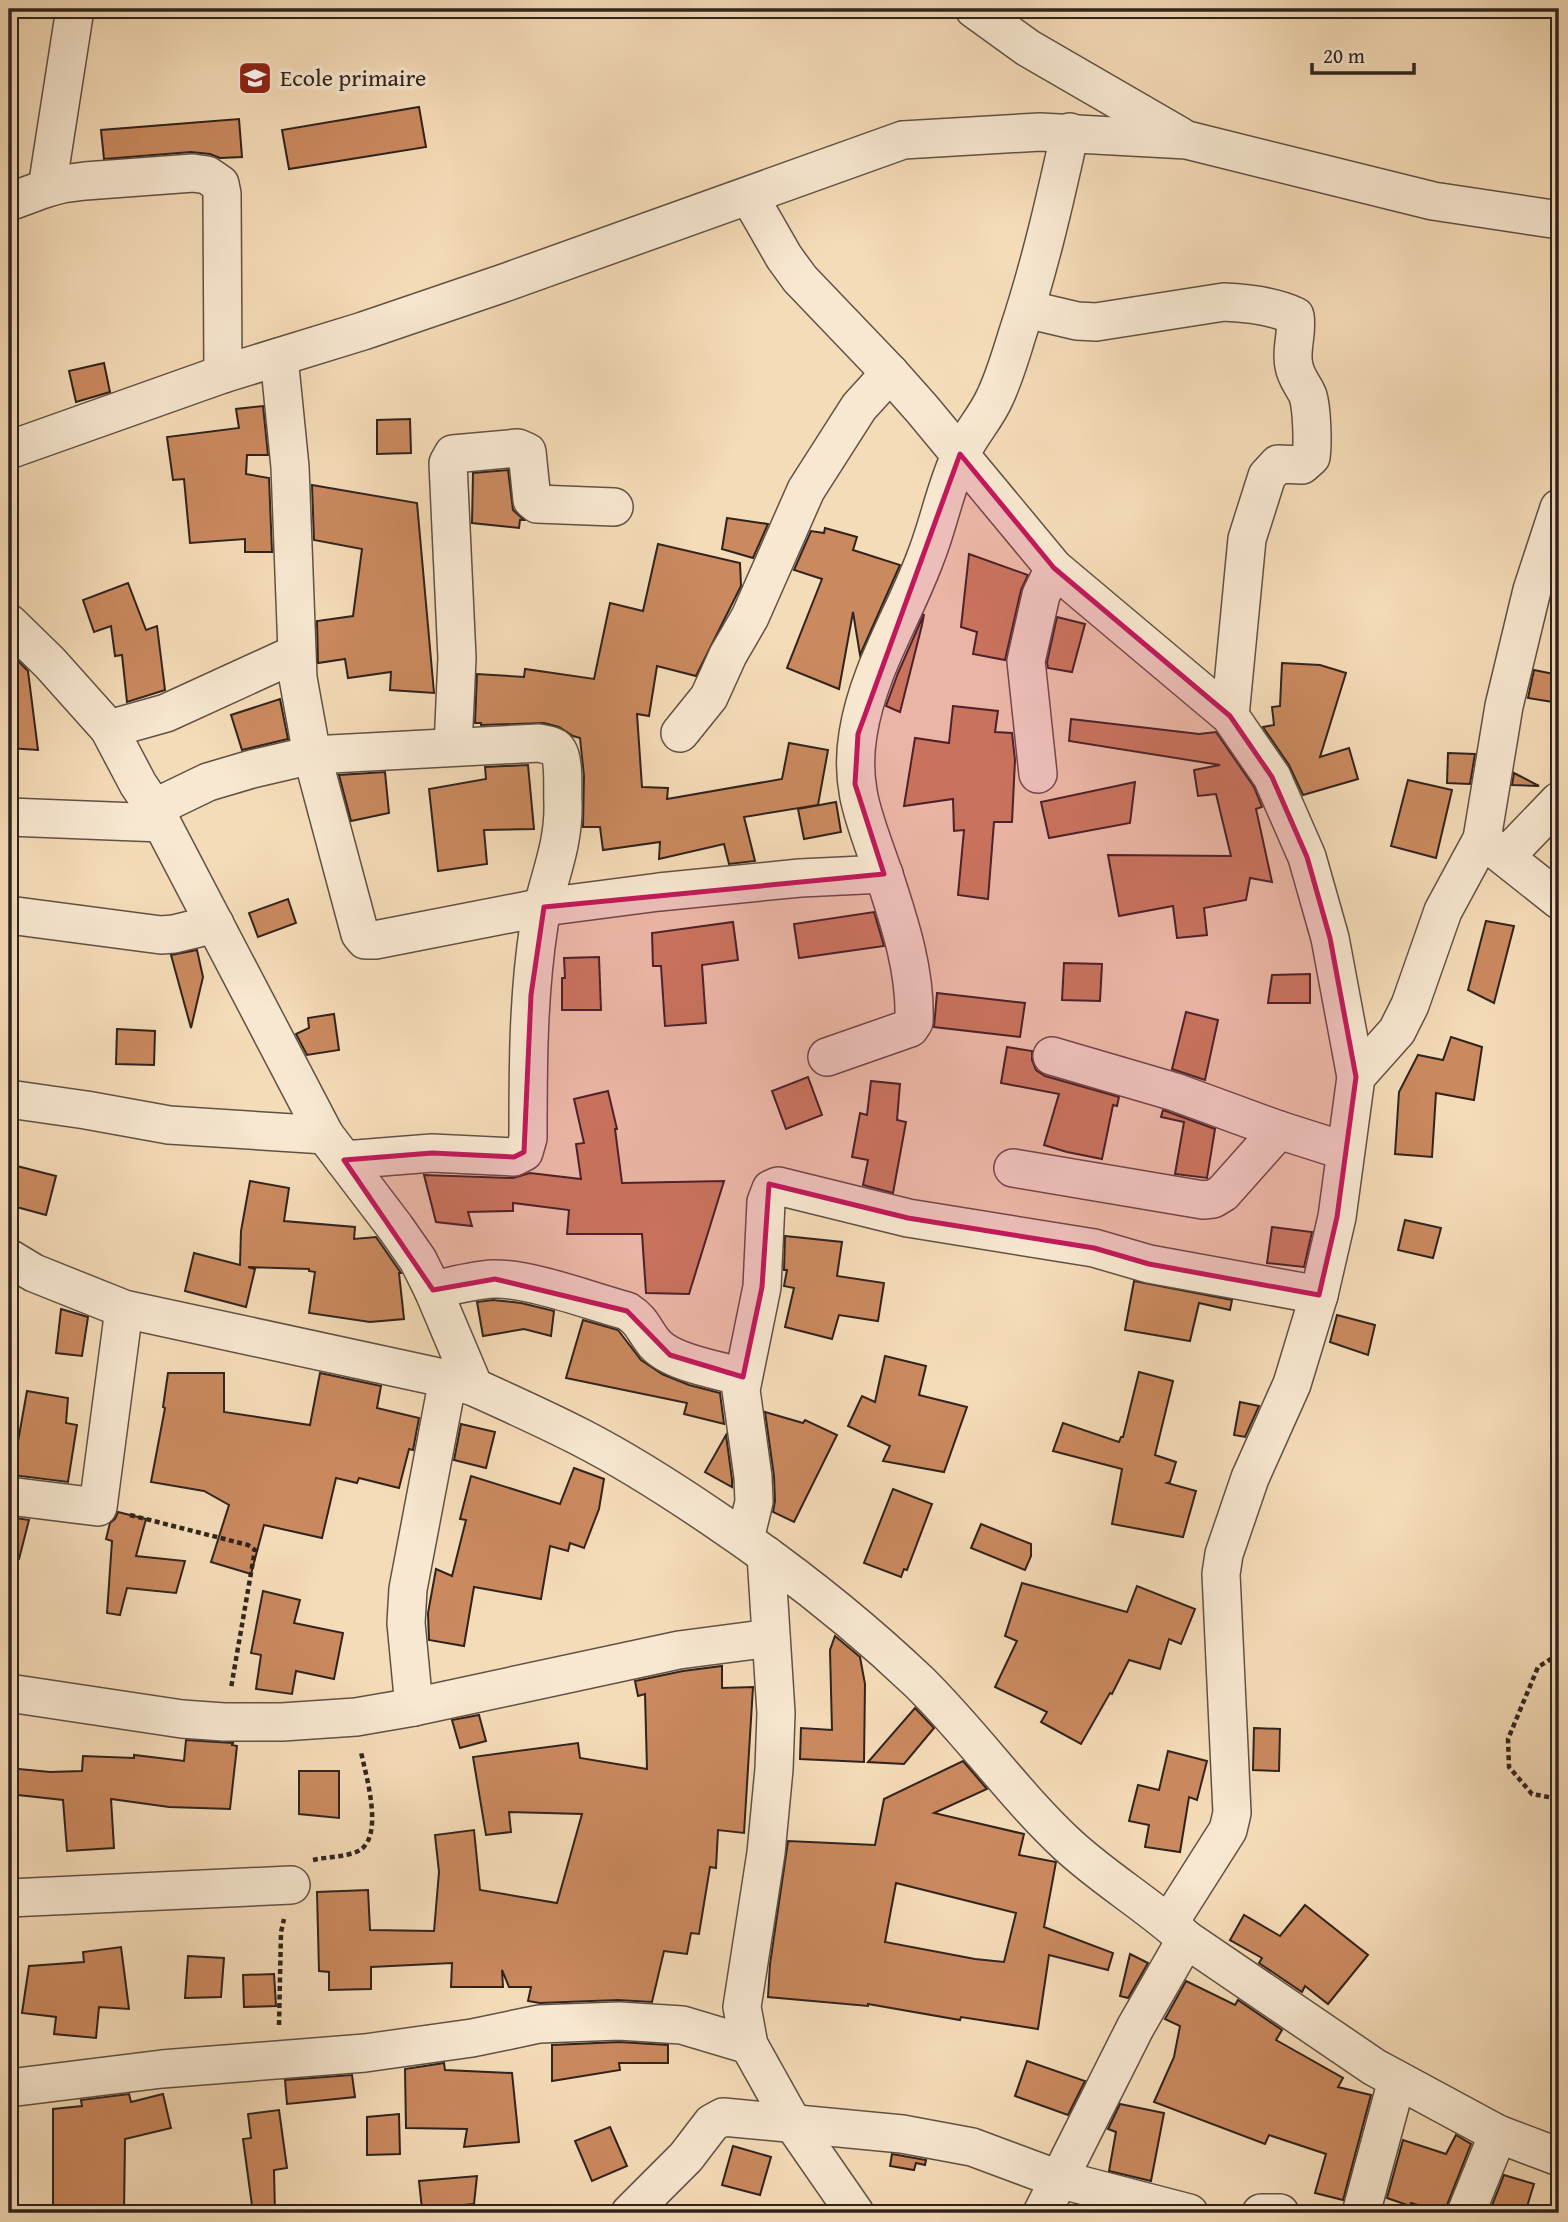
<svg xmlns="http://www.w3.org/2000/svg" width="1568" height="2222" font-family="'Gentium Book Plus',serif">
  <rect width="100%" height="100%" fill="#f5dcb8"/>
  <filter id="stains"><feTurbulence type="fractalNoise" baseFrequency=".00286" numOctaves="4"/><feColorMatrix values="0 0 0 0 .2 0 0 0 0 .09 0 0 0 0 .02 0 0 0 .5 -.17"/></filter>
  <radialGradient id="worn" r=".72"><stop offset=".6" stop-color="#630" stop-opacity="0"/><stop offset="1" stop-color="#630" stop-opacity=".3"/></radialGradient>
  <g fill="#cb895f" stroke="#30231e" stroke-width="2" fill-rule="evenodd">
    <polygon points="419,107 426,147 289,169 282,130"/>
    <polygon points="239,119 242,157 220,158 210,154 191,152 104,159 101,130"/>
    <polygon points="104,363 110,392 76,402 69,371"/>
    <polygon points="263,406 268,455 247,455 246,474 269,478 272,552 245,552 245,539 190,543 184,479 173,480 167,437 239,428 236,409"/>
    <polygon points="410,419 411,453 377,454 377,420"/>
    <polygon points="508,470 513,510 524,520 520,520 519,528 472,523 473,473"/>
    <polygon points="312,485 417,503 434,693 390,690 391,672 348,678 345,659 318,663 317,621 353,616 362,549 314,540"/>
    <polygon points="727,518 768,524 753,558 722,549"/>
    <polygon points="825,528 857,537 853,550 900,565 860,655 853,612 839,689 787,668 822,579 794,570 811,531 824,533"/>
    <polygon points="658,544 740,563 741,586 696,676 657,666 649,716 637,714 642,787 668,788 667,799 782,779 789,743 828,750 818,805 744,817 755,861 729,864 724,844 659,859 660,842 603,850 600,827 583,827 584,776 580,738 573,736 559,727 544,723 481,725 481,723 475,723 477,674 524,677 525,669 594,679 610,603 643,611"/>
    <polygon points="969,554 1028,575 1021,590 1005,660 973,654 977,632 961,627"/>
    <polygon points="128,583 146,630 157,626 165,690 127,702 122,655 115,656 111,626 94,632 83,600"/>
    <polygon points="924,614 922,625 900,712 886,706 898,673"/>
    <polygon points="1057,617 1085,624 1072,672 1048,668 1047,662"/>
    <polygon points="9,656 13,656 28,671 38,750 9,748"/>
    <polygon points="1282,663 1320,665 1346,673 1320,757 1349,748 1358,779 1303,795 1289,765 1263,727 1274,725 1272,707 1280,706"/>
    <polygon points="1534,670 1559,675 1559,703 1528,698"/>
    <polygon points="280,699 288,739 242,750 231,715"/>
    <polygon points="953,706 998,711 995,732 1012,733 1015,760 1012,822 994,822 988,899 958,895 964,830 954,831 953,799 904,806 915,738 949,743"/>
    <polygon points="1071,719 1199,734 1216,732 1254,787 1262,807 1256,809 1272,882 1250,878 1246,900 1204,908 1207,935 1177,938 1173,906 1119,916 1108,855 1231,856 1216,794 1198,796 1194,770 1220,765 1069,741"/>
    <polygon points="1448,753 1475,754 1470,784 1447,783"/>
    <polygon points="528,765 534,829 484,830 487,864 438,871 429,789 486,779 485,767"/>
    <polygon points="385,772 389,813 351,821 339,775"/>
    <polygon points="1514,773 1539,786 1512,785"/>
    <polygon points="1408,780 1452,790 1436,858 1391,846"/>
    <polygon points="1135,782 1130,823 1049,838 1041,802"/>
    <polygon points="836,802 841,832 804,839 798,809"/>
    <polygon points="288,899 296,923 258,937 249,913"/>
    <polygon points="874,912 884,946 799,958 794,924"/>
    <polygon points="1486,921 1514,926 1494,1003 1468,990"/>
    <polygon points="733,922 738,960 702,965 706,1023 665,1026 661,966 653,966 652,933"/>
    <polygon points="197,950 203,977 191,1028 171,955"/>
    <polygon points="599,957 601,1010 562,1010 562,978 565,978 564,958"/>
    <polygon points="1064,963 1102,964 1100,1001 1062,1000"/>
    <polygon points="1310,974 1310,1003 1268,1003 1272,975"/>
    <polygon points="937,993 1025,1003 1020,1037 934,1027"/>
    <polygon points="1186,1012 1218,1020 1205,1080 1172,1069"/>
    <polygon points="334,1014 339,1050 307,1055 296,1034 309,1028 308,1018"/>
    <polygon points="117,1029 155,1031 154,1065 116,1064"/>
    <polygon points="1451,1037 1482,1047 1474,1100 1436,1093 1432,1157 1395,1154 1399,1092 1418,1055 1443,1060"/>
    <polygon points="1007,1047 1032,1051 1032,1060 1036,1070 1045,1076 1119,1097 1117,1106 1113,1105 1102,1159 1067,1152 1044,1145 1059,1094 1001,1083"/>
    <polygon points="808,1077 822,1115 786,1129 772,1091"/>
    <polygon points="871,1081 900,1084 897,1120 906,1122 893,1193 863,1185 868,1160 852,1157 860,1113 867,1115"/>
    <polygon points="608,1091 617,1129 615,1129 622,1183 724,1181 689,1294 646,1293 642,1234 567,1234 569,1210 513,1203 513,1211 468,1212 472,1226 436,1222 424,1175 513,1178 530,1173 581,1179 576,1144 584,1143 574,1099"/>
    <polygon points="1163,1110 1215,1129 1207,1178 1175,1174 1184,1122 1161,1117"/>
    <polygon points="9,1164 56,1176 46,1215 9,1205"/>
    <polygon points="250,1181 289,1188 284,1221 355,1227 354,1239 376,1237 401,1273 399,1273 404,1319 370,1322 309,1313 315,1272 309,1271 309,1269 248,1267 255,1269 246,1307 185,1291 194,1253 240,1265 241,1231"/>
    <polygon points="1405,1220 1441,1228 1433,1258 1398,1250"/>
    <polygon points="1272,1227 1312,1232 1304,1267 1267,1263"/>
    <polygon points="785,1236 842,1242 837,1276 884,1283 878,1321 839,1315 832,1339 785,1327 794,1288 784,1286 787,1270 784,1270"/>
    <polygon points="1134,1281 1232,1300 1230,1310 1199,1303 1190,1341 1125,1330"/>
    <polygon points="493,1300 521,1303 554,1311 551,1336 524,1329 483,1336 477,1302"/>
    <polygon points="61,1309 88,1317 82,1356 56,1353"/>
    <polygon points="1337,1315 1375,1325 1368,1355 1330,1342"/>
    <polygon points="583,1320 618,1330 641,1360 662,1374 689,1385 720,1393 724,1424 684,1414 687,1403 566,1378"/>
    <polygon points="885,1356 926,1366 919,1395 967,1407 944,1472 883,1461 890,1446 848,1426 862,1396 875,1402"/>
    <polygon points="1139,1372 1173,1381 1155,1455 1176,1462 1170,1482 1167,1483 1196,1491 1183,1537 1112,1524 1122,1469 1053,1451 1063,1423 1119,1442 1121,1437 1123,1437"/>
    <polygon points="168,1373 224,1373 224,1412 310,1425 320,1373 381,1386 377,1408 419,1418 413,1450 409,1449 399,1488 359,1478 357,1483 336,1478 322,1538 264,1525 251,1574 211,1562 229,1505 204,1491 151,1482 165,1408 163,1407"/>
    <polygon points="27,1391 68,1398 66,1423 77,1425 68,1482 12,1475"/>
    <polygon points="1240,1402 1259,1406 1245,1437 1234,1435"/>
    <polygon points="765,1412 803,1423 805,1420 837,1435 794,1522 773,1512 775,1501 774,1476"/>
    <polygon points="461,1424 495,1432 486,1468 454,1460"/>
    <polygon points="726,1435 732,1479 732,1487 705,1472"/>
    <polygon points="574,1468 604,1479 599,1509 584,1548 570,1543 568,1551 550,1546 541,1599 474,1587 464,1646 429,1640 428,1613 436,1569 452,1576 466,1520 460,1519 471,1476 560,1504"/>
    <polygon points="893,1489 932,1504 907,1570 904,1569 901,1577 864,1563"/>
    <polygon points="118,1512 146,1519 136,1556 185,1561 176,1593 127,1588 120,1615 107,1613 112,1541 106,1539 110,1523 115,1519"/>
    <polygon points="9,1517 29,1520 19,1559 9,1558"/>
    <polygon points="981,1524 1031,1544 1031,1556 1025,1570 971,1548"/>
    <polygon points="1022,1583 1127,1612 1137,1586 1195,1609 1181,1644 1169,1639 1160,1669 1129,1660 1112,1694 1110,1693 1081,1744 1041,1722 1047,1712 995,1687 1017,1641 1005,1636"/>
    <polygon points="263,1591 300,1600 294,1623 343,1633 334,1679 296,1671 292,1694 256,1689 261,1655 251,1653"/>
    <polygon points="835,1636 860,1657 865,1684 864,1762 800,1759 801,1728 832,1730 830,1650"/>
    <polygon points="722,1666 722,1688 753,1687 744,1833 718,1830 716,1868 710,1867 699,1934 691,1933 687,1954 664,1951 652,2002 618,2000 540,2003 528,2001 531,1987 509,1987 502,1970 503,1987 451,1987 452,1963 371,1967 371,1989 329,1990 329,1972 319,1971 317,1892 368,1890 370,1930 434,1931 439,1872 435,1835 474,1830 480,1890 557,1903 582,1814 509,1812 511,1832 486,1835 473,1757 578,1743 580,1758 647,1769 645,1694 638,1696 635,1681 683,1671"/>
    <polygon points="915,1708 934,1728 904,1764 868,1762"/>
    <polygon points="479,1715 486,1741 460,1748 452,1720"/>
    <polygon points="1254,1728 1280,1729 1279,1771 1253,1770"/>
    <polygon points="186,1740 233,1743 232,1745 237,1746 230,1809 169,1807 111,1799 114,1848 67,1851 63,1800 9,1794 9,1768 50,1772 82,1771 83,1756 134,1758 134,1755 184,1761"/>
    <polygon points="1168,1751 1207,1761 1197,1800 1189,1797 1180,1852 1145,1847 1149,1825 1129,1821 1138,1785 1159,1790"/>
    <path d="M963,1761L987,1789L934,1813L1024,1834L1019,1855L1056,1862L1044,1927L1113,1953L1108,1970L1049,1955L1038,2029L961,2017L960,2020L868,2004V2006L768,1997L770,1964L788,1841L875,1845L884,1799ZM896,1883L1016,1913L1004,1962L975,1959L885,1942Z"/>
    <polygon points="299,1771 339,1771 339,1818 299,1814"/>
    <polygon points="1305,1905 1368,1955 1328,2004 1305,1986 1302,1992 1259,1963 1262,1958 1230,1940 1244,1915 1280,1936"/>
    <polygon points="121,1947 129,2009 99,2007 96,2038 54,2034 56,2017 22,2013 29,1966 84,1962 83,1952"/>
    <polygon points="1130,1954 1148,1963 1128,1998 1120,1996"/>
    <polygon points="188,1956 224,1958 221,1997 185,1998"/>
    <polygon points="274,1974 276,2006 244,2007 243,1975"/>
    <polygon points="1186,1981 1235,2005 1238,2000 1282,2030 1276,2040 1343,2078 1338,2087 1371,2095 1343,2200 1315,2193 1326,2154 1269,2135 1265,2144 1154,2102 1174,2057 1180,2026 1165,2019"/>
    <polygon points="619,2042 668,2045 668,2063 619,2063 620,2070 552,2081 552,2045"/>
    <polygon points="1027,2061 1085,2081 1068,2115 1015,2096"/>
    <polygon points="444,2063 445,2070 512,2073 519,2142 464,2147 467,2129 406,2128 405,2069"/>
    <polygon points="352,2075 355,2097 287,2104 285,2080"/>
    <polygon points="129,2094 131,2102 163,2094 171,2128 125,2139 124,2213 53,2213 53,2109 82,2106 81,2100"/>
    <polygon points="1120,2104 1164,2113 1151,2181 1109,2171 1116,2132 1108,2129"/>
    <polygon points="279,2110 287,2168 274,2170 275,2213 253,2213 243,2139 251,2138 248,2114"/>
    <polygon points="399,2114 400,2154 367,2155 367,2117"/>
    <polygon points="610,2127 627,2166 592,2181 575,2141"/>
    <polygon points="1456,2135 1471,2144 1447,2205 1445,2213 1411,2203 1410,2206 1387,2198 1403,2140 1446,2154"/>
    <polygon points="733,2146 771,2157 760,2195 722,2185"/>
    <polygon points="892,2154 926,2160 925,2165 916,2163 914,2170 890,2166"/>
    <polygon points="1504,2175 1534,2184 1525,2213 1510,2213 1491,2208"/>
    <polygon points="477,2176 474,2204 422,2209 419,2181"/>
  </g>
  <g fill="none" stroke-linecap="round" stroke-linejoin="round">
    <g stroke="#615144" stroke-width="40">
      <g id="minor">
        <polyline points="974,9 1028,48 1180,136"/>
        <polyline points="47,188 62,184 85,181 193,173 207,175 220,184 222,194 223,374"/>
        <polyline points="749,196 784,257 800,279 890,373 922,409 1054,568 1230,716 1272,777 1307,857 1330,938 1356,1077"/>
        <polyline points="9,202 47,188 75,9"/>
        <path d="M1026,309L1077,321L1096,322L1224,302C1247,303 1274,306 1295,316C1298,333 1290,350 1294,366C1296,378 1304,386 1308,396C1312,409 1313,444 1311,457L1302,465L1278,464L1267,476L1247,539L1230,716"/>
        <polyline points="279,357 290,467 298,678 312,755 360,934 365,940 375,940 544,907 659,892 800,878 884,874"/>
        <polyline points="9,450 223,374 363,331 501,284 903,140 1040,132 1187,140 1433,201 1559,220"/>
        <path d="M9,623L50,663L109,729L138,784L154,808L325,1135L395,1227L418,1260L433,1290L474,1387C509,1403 545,1419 580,1437C627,1461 672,1490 716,1520C787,1568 856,1622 919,1682C972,1734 1015,1796 1069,1846C1106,1880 1149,1905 1186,1939L1374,2067L1498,2134L1559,2157"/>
        <polyline points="109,729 166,713 295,654"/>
        <polyline points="680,733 709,697 728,655 750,617 806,490 859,407 890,373"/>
        <polyline points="453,747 457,658 448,463 453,454 518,448 527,452 532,500 537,504 614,507"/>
        <polyline points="1038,774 1026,661 1041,595 1054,568"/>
        <path d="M154,808L208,782L252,769L312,755L539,743C546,745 555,745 558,751C565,762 562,791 563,804C564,849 546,883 539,925C528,996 528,1066 528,1138L524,1152L514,1157L432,1153L344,1160"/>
        <polyline points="9,817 162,823"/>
        <polyline points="1482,839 1559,900"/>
        <polyline points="1506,856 1559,801"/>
        <polyline points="9,915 161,935 174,934 215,924"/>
        <polyline points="1052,1056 1175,1092 1279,1130 1345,1151"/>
        <path d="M827,1057L910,1028L914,1022C916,970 899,921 883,872C866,822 849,789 858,734C868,670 904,616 926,556C939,523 945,488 960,456C969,435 986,418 995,397C1005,376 1011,354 1018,332C1040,266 1055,200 1070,132"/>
        <polyline points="9,1099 86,1110 169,1125 325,1135"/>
        <polyline points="1013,1168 1203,1200 1213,1199 1223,1193 1279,1130"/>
        <polyline points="9,1258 34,1273 124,1309 448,1379 474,1387"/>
        <path d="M433,1290C453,1286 473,1280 493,1279C530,1278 590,1301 627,1311C643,1321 644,1331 655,1344C672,1363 718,1370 743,1377"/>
        <polyline points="9,1496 98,1507 124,1309"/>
        <polyline points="745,1539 754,1502 753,1477 741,1390 762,1287 766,1202 771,1189 778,1186 908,1218 1094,1248 1149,1264 1319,1295"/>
        <polyline points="766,1555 776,1713 774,1769 766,1853 742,2007 749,2045 792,2122 855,2213"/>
        <polyline points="9,1693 182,1719 224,1722 282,1722 356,1717 414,1707 679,1650 771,1638"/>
        <polyline points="414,1707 406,1623 408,1589 448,1379"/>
        <polyline points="9,1898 291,1885"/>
        <polyline points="1169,1923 1228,1830 1232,1813 1221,1574 1224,1554 1250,1478 1292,1384 1319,1295 1337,1217 1356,1077 1397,1031 1410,1005 1443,911 1482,839 1504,706 1532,590 1559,508"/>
        <polyline points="9,2088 162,2069 365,2053 472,2038 539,2024 619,2021 682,2025 749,2045"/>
        <polyline points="630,2213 686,2157 712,2123 723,2117 902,2134 972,2147 1058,2179 1189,2213"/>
        <polyline points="1042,2213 1135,2028 1186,1939"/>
        <polyline points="1261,2213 1280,2213"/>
        <polyline points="1361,2213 1397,2080"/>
        <polyline points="1466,2213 1498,2134"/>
      </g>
    </g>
    <g stroke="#30231e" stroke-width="4.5" stroke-dasharray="5 3.5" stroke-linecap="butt">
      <polyline points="130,1515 248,1545 255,1550 231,1688"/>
      <polyline points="1559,1654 1538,1667 1508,1739 1509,1767 1532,1794 1554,1798 1559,1791"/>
      <path d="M313,1860C327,1857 343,1857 356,1852C386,1841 366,1776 361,1752"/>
      <polyline points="279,2025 281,1932 284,1919"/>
    </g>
    <use href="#minor" stroke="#f8e8d1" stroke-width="37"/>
  </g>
  <path fill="#c2185b" fill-opacity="0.2" stroke="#c2185b" stroke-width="5" stroke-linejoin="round" d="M960,454L1054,568L1230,716L1272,777L1307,857L1330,938L1356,1077L1337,1217L1319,1295L1149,1264L1094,1248L908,1218L769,1184L762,1287L743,1377L670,1355L627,1311L495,1279L433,1290L344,1160L432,1153L514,1157L524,1152L531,995L544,907L884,874L855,784L858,734Z"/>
  <defs>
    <g id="school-square" transform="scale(1.75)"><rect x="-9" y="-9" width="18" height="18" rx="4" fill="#8f2418" stroke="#f8e8d1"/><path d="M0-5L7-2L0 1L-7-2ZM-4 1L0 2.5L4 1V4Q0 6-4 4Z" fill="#fff"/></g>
  </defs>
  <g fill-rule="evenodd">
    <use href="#school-square" x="255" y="78"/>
  </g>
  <g text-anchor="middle" stroke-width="7" stroke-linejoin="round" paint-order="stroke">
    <g font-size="24" fill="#30231e" stroke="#f8e8d1" text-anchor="start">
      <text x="280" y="86">Ecole primaire</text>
    </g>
  </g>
  <rect width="1568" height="2222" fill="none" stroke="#f5dcb8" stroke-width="35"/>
  <rect x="10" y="10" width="1547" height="2201" fill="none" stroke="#30231e" stroke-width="3.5"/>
  <rect x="18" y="18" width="1533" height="2187" fill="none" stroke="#30231e" stroke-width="2"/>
  <path d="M1312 63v10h102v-10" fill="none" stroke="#30231e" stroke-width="3.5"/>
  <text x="1323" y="63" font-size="21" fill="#30231e" stroke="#f8e8d1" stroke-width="5" paint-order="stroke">20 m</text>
  <rect width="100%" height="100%" filter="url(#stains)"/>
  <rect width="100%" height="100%" fill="url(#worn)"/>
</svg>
